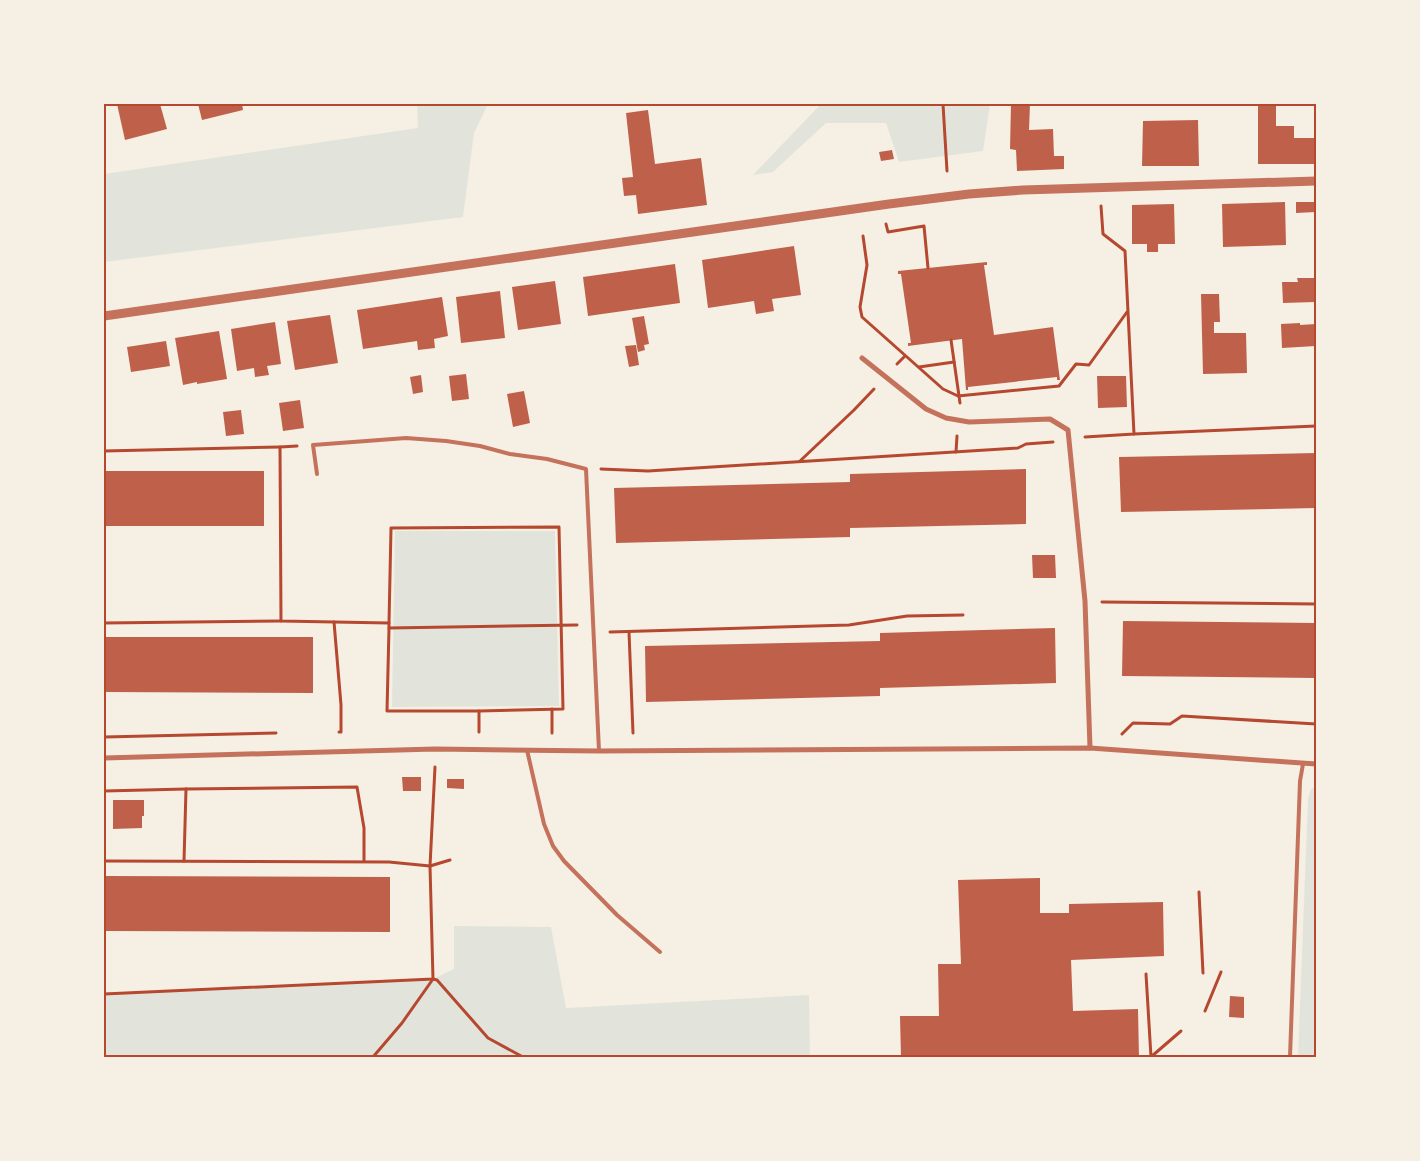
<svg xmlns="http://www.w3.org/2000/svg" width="1420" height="1161" font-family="Roboto,sans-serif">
  <rect width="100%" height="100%" fill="#f6efe4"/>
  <g fill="#e2e4dc">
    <polygon points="417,104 488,104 474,133 463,217 104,262 104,174 418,128"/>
    <polygon points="821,104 990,104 983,151 899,162 886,123 826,123 773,172 753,175"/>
    <polygon points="395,531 555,531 559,706 392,707"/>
    <polygon points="1316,785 1316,1057 1298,1057 1308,799 1310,791"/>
    <polygon points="454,926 551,927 566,1008 809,995 810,1057 104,1057 104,994 433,979 454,969"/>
  </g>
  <g fill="#bf614a">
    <polygon points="117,104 160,104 167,129 125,140"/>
    <polygon points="198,104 242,104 243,110 202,120"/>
    <polygon points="1011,104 1030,104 1029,130 1053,129 1054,156 1064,156 1064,169 1017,171 1016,150 1010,149"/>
    <polygon points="1258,104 1276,104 1276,126 1294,126 1294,138 1316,138 1316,164 1258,164"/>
    <polygon points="648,110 655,164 701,158 707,205 638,214 636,195 624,196 622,178 633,177 626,113"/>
    <polygon points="1198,120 1199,166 1142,166 1143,121"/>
    <polygon points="892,150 894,159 881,161 879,152"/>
    <polygon points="1285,202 1286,245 1223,247 1222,204"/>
    <polygon points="1296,202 1316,202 1316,212 1296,213"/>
    <polygon points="1174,204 1175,244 1158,244 1158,252 1147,252 1147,244 1132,244 1132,205"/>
    <polygon points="794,246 801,295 772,299 774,311 756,314 754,301 708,308 702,260"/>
    <polygon points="987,262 987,265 984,265 994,335 1053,327 1060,380 1057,380 1057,377 968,387 968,390 966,390 962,339 908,346 908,343 911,343 901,274 898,274 898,271"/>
    <polygon points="675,264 680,303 588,316 583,277"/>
    <polygon points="1297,278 1314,278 1315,302 1283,303 1282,282 1298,282"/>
    <polygon points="555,281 561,324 518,330 512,287"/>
    <polygon points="500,291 505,338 461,343 456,297"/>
    <polygon points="1201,294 1219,294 1220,322 1214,322 1214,333 1246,333 1247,373 1203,374"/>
    <polygon points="442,297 448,336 434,339 435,348 418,350 417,341 363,349 357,310"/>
    <polygon points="330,315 338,363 295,370 287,321"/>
    <polygon points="644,316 649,344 644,345 645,350 638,352 632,318"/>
    <polygon points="275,322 281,364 267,366 269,375 255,377 254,368 237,371 231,329"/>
    <polygon points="1300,323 1300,325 1316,324 1316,346 1282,348 1281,324"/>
    <polygon points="219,331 227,379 197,384 197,382 183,385 175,338"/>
    <polygon points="166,341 170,366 131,372 127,347"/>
    <polygon points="636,345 639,365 629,367 625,346"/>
    <polygon points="466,374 469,399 452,401 449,376"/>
    <polygon points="421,375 423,392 413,394 410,377"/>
    <polygon points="1097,376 1126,376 1127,407 1098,408"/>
    <polygon points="524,391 530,423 513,427 507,394"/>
    <polygon points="300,400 304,428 283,431 279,403"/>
    <polygon points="241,410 244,434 226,436 223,412"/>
    <polygon points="1316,453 1316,508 1121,512 1119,457"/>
    <polygon points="1026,469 1026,524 850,528 850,537 616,543 614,488 850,482 850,474"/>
    <rect x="104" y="471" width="160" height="55"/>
    <polygon points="1032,555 1055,555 1056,578 1033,578"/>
    <polygon points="1123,621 1316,623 1316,678 1122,676"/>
    <polygon points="1055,628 1056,683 880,688 880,696 646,702 645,646 880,641 880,633"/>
    <polygon points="104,637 313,637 313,693 104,692"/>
    <polygon points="402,777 421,777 421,791 403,791"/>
    <polygon points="447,779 464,779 464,789 447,788"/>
    <polygon points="113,800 144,800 144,816 142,816 142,828 113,829"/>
    <polygon points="104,876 390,877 390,932 104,931"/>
    <polygon points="1040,878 1040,913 1069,913 1069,904 1163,902 1164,956 1071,960 1073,1011 1138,1009 1139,1057 901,1057 900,1016 939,1016 938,964 961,964 958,880"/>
    <polygon points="1230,996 1244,997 1244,1018 1229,1017"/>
  </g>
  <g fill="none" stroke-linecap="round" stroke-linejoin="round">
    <g stroke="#b5482f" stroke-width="3">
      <polyline points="943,104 947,171"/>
      <polyline points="886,224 888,232 924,226 928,268"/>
      <polyline points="863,236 867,265 860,307 862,317 943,389 958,396 1059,386 1076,364 1089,365 1127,312"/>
      <polyline points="951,340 960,403"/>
      <polyline points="897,364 905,356"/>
      <polyline points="919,367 954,362"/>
      <polyline points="1134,434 1316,426"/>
      <polyline points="1085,437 1134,434 1125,251 1103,234 1101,206"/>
      <polyline points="297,446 280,447 281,621 334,622 341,705 341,732 339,732"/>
      <polyline points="104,451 280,447"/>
      <polyline points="956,452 957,436"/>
      <polyline points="800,461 854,410 874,389"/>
      <polyline points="601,469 648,471 1018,448 1026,444 1053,442"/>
      <polyline points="1102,602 1316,604"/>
      <polyline points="334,622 389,623 389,628 577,625"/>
      <polyline points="104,623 281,621"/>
      <polyline points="389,628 387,711 479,711 563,709 559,527 391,528 389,623"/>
      <polyline points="610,632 849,625 907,616 963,615"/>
      <polyline points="629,632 633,733"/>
      <polyline points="552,709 552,733"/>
      <polyline points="479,711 479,732"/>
      <polyline points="1122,734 1133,723 1170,724 1182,716 1316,724"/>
      <polyline points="104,737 276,733"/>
      <polyline points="104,791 186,789"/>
      <polyline points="104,861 389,862 430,866 450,860"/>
      <polyline points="184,861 186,789 357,787 364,828 364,861"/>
      <polyline points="1199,892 1203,973"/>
      <polyline points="1146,974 1151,1057"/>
      <polyline points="104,994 433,979 430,866 435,767"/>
      <polyline points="1205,1011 1221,972"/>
      <polyline points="1152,1056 1181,1031"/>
      <polyline points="373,1057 402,1023 433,979 437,980 488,1038 523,1057"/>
    </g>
    <g stroke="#c5725c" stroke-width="4">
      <polyline points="317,474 313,445 406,438 446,441 480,446 510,454 547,459 586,469 599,751"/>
      <polyline points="527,750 544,824 553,846 564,861 617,915 660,952"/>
      <polyline points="1290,1057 1300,781 1303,764"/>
    </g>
    <g stroke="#c5725c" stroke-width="5">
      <polyline points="862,358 926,409 946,418 969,422 1050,419 1068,430 1085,601 1090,748"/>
      <polyline points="104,758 435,749 599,751 1090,748 1316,764"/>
    </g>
    <polyline stroke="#c5725c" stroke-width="9" points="104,316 889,204 969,194 1023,190 1316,181"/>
  </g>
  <rect width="1420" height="1161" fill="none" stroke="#f6efe4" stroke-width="210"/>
  <rect x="105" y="105" width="1210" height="951" fill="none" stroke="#b5482f" stroke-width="2"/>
</svg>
